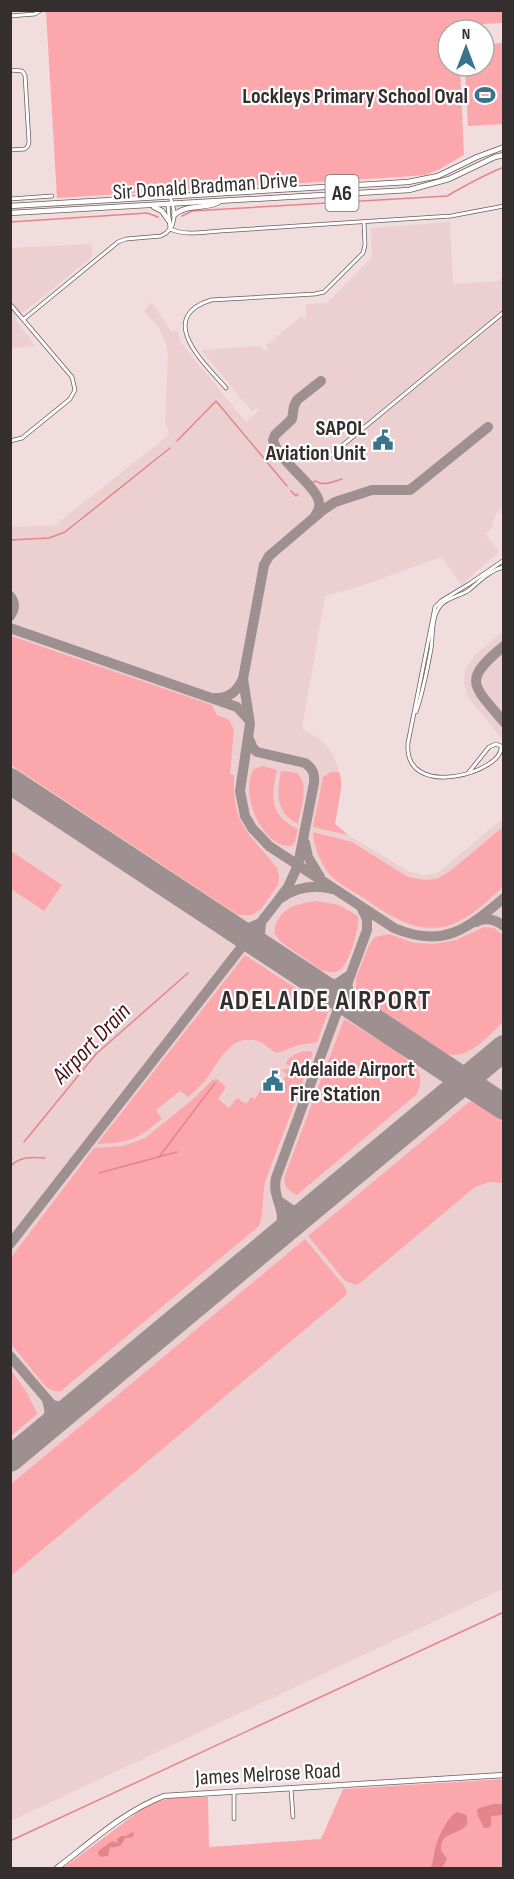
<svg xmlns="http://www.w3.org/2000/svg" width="514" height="1879" font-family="'Sofia Sans Condensed',sans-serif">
  <rect width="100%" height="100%" fill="#f1ddde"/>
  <g fill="#ecd0d1">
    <polygon points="450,222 453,284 499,281 503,275 503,508 496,514 492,528 486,534 499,552 461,585 442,557 358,587 325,596 302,729 317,737 326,745 332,753 338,767 341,779 341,789 335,824 345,833 410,872 424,875 434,874 440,871 503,818 503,1589 11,1821 10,527 55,525 169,435 165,419 168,353 166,344 159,328 144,311 151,302 171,331 178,331 181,343 246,422 259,410 257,408 252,412 201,350 261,346 265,351 268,349 266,345 302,316 304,319 306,317 306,304 327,303 372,257 371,228"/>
    <polygon points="91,244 93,256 15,319 35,346 11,348 11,248"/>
    <polygon points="503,631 503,740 468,697 464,683 465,670 475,655"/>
  </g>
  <g fill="#fca7ac">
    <polygon points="503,10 503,23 458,25 458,30 448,30 448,66 460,66 464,155 438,170 425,175 400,177 57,198 46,11"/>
    <polygon points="503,43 503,124 468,126 465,66 484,66 484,44"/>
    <path d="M11,636L212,705L217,715L229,720L234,729L230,774L234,775C232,826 249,832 277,868L279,877L278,885L261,909L252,915H238L11,765Z"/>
    <path d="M263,766L277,770C271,797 269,815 298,829L295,842L291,846C261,848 239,791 254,769Z"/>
    <path d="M281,771L297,773C310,785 301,808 298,824C275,813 277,792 281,771Z"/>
    <polygon points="331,772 339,772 341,779 341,789 335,824 348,835 313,827 323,777"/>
    <path d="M503,827V887C487,901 469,920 447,926C412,934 386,913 359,895C349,889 337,883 329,874C320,862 314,847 313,832L352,842L408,877L425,880L436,879L449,872Z"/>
    <polygon points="11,851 62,885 44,911 11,889"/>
    <path d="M316,901L339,905L358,916C360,927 349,964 340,970C334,974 327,972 321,970L281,942L274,933C277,909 294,904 316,901Z"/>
    <path d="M484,927L494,928L503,935V1022C488,1036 469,1060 447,1054L362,998L356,989V978L369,945L375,937L389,934L415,943L434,944L456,940Z"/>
    <path d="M245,955L329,1010L317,1042L299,1045L277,1053C270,1050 265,1043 257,1041C231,1032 217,1065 205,1081C200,1087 193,1092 188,1097L180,1091L156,1110L162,1119C137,1139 130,1143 97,1144Z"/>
    <path d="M344,1019C360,1029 411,1057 418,1071C422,1079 420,1087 417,1094L297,1195C287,1190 283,1186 285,1175Z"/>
    <path d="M309,1051L313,1053L307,1069H299L286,1064C289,1055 300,1051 309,1051Z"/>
    <path d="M288,1069L301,1073L305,1076L265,1182C263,1193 263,1218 259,1226L61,1391H54L46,1387L11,1344L10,1258L13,1255L94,1148L123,1146L145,1138L192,1100L212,1080L217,1079L226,1087L218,1099L229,1108L237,1098L246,1104L251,1097L255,1099L263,1086L275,1093L287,1074L281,1070Z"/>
    <polygon points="472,1101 503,1122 503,1183 489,1182 475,1187 360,1283 356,1285 345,1281 308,1236 468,1103"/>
    <polygon points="305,1239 345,1287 347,1292 345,1296 11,1576 11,1484"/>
    <polygon points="10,1369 26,1391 37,1413 36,1415 11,1436"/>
    <polygon points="503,1779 503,1868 63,1868 149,1804 171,1798 208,1797 209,1847 321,1839 343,1789"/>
  </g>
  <g fill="#e4858c">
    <polygon points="493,1804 503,1804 503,1815 491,1816 491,1825 488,1828 484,1828 478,1816 477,1809"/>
    <path d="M457,1812L466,1815C474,1832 449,1831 443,1840C441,1843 441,1847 441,1850L447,1859L442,1868H430C434,1862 433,1856 435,1849C438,1838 447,1817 457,1812Z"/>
    <path d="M133,1832L134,1834L133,1837L125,1838C122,1846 118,1848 110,1847L108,1856L101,1857L98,1854V1851C102,1849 109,1842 113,1841L117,1843V1839L121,1836H126Z"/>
  </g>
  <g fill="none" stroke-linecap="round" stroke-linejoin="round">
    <g stroke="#e4858c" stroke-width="1.5">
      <path d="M182,216L192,211L447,196C466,185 484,175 504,167"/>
      <polyline points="10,222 147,213 158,217"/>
      <polyline points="177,441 216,401 287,486"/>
      <path d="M313,482L316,481C323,487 334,481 342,479"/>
      <polyline points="291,491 296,496 298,494"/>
      <polyline points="10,540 49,538 65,532 170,448"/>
      <polyline points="24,1142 96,1054 188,973"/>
      <polyline points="159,1157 215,1083"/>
      <polyline points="10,1160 12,1159"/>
      <path d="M10,1167C19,1156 32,1157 45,1158"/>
      <polyline points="99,1173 177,1152"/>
      <polyline points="10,1841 504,1612"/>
    </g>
    <g stroke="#9e9090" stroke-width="10">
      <path d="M488,427L410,490H372L335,502L323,510L269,556L264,565L243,679L250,724L240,791L245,816L252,828L269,846L394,928C443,949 467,929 504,898"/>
      <path d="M315,516C318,511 320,508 319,502C316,485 278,461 273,440L275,435L292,419L294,406L297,400L321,381"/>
      <path d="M10,596C15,602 15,609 10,616"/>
      <polyline points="10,628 237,707 247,718"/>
      <path d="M504,646C461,681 473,685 504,722"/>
      <path d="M216,698C230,698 237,691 243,679"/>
      <polyline points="305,843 308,857 320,877"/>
      <path d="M281,898C297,887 313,884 332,889"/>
      <path d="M476,922C486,917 495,919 504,926"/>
      <polyline points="261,923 260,935 267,950"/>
      <polyline points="231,927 246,929 258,924"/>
      <polyline points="319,985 335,985 350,975"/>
      <polyline points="348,987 349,998 357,1010"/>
      <polyline points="280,1202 292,1210 309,1210"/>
      <path d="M274,1240C293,1210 271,1203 276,1178L367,930V919L362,909"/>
      <path d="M10,1244L276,903L288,887L298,865L314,783C315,774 313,768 305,763L257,752L253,748L249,739"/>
      <polyline points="10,1356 52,1405 66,1408 75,1406"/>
      <path d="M43,1432C50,1421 51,1412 47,1400"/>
    </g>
    <g stroke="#9e9090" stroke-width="26">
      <polyline points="10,781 504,1107"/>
      <polyline points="10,1459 504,1048"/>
    </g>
    <g stroke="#6d5d5d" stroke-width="4.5">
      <g id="street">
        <polyline points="10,16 35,14 41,10"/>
        <polyline points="10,70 22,71 25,75 29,142 28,146 25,149 10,150"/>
        <polyline points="10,199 52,196"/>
        <polyline points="168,204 170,229"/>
        <path d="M170,229C187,236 202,232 220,231L451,216L504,206"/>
        <polyline points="10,304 72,377 75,390 70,399 22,438 10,441"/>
        <path d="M24,319L118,242L126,239L161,236C177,229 176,212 170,197"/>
        <path d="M226,388C206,365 154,318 211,300L315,294L324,292L363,253L365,245L364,222"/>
        <polyline points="326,459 504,312"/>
        <path d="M416,712C423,692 427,671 431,649C433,635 431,616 441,605C448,597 461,596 469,590C480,581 490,570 504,567"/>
        <path d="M469,772L489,747L496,744L501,746C505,772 403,802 408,743L435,607L441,601L469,584L504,560"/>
        <polyline points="291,1789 293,1817"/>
        <polyline points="234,1819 234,1792"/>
      </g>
    </g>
    <g stroke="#6d5d5d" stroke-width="6">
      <path id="secondary" d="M57,1868C90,1843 124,1811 164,1796L504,1775"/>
    </g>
    <g stroke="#6d5d5d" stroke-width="6">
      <g id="primary">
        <polyline points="10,206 408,182 438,176 477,157 504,147"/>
        <polyline points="154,207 162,211 169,221"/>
        <polyline points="10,213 409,190 449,179 495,157 504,155"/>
        <path d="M174,215C188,203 205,210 219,202"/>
      </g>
    </g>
    <use href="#street" stroke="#fff" stroke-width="3"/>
    <use href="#secondary" stroke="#fff" stroke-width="4.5"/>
    <use href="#primary" stroke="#fff" stroke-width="4.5"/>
  </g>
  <defs>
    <g id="stadium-bare" transform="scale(1.62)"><path d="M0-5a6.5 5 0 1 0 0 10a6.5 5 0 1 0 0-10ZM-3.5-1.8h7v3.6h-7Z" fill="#38758c" stroke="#fff" stroke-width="2.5" paint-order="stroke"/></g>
    <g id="civic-bare" transform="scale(1.62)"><path d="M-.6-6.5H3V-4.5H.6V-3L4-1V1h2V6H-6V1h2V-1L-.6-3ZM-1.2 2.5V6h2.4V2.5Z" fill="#38758c" stroke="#fff" stroke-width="2.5" paint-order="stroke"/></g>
  </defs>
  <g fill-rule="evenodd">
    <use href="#stadium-bare" x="485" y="95"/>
    <use href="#civic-bare" x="383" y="440"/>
    <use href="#civic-bare" x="273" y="1081"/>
  </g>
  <g text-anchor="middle" stroke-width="4.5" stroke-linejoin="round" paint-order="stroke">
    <rect fill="#fff" stroke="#726d6d" stroke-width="1.5" x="325.5" y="175" width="33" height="36" rx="4.5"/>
    <g font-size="21" font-weight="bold" fill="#352e2e">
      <text x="342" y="200">A6</text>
    </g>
    <g font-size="22" font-weight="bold" fill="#352e2e" stroke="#fff" text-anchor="end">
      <text x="468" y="103">Lockleys Primary School Oval</text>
      <text x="366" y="435">SAPOL<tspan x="366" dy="25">Aviation Unit</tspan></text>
      <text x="290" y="1076" text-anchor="start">Adelaide Airport<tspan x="290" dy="25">Fire Station</tspan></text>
    </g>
    <g font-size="22" fill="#352e2e" stroke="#fff">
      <text transform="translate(205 185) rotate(-4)" y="8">Sir Donald Bradman Drive</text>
      <text transform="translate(268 1773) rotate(-3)" y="8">James Melrose Road</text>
    </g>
    <g font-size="24" font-style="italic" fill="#4c111a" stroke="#fff">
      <text transform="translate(91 1043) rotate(-46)" y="8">Airport Drain</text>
    </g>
    <g font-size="28" font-weight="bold" letter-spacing="1.5" fill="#352e2e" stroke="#fff">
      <text x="326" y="1009">ADELAIDE AIRPORT</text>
    </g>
  </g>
  <rect width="514" height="1879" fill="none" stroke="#352e2e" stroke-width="24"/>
  <g transform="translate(466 48)"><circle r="28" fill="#ffffff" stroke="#aeabab" stroke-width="1.5"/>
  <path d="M0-4.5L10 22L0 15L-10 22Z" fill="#38758c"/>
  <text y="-9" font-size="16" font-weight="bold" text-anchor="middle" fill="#352e2e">N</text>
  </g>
</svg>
